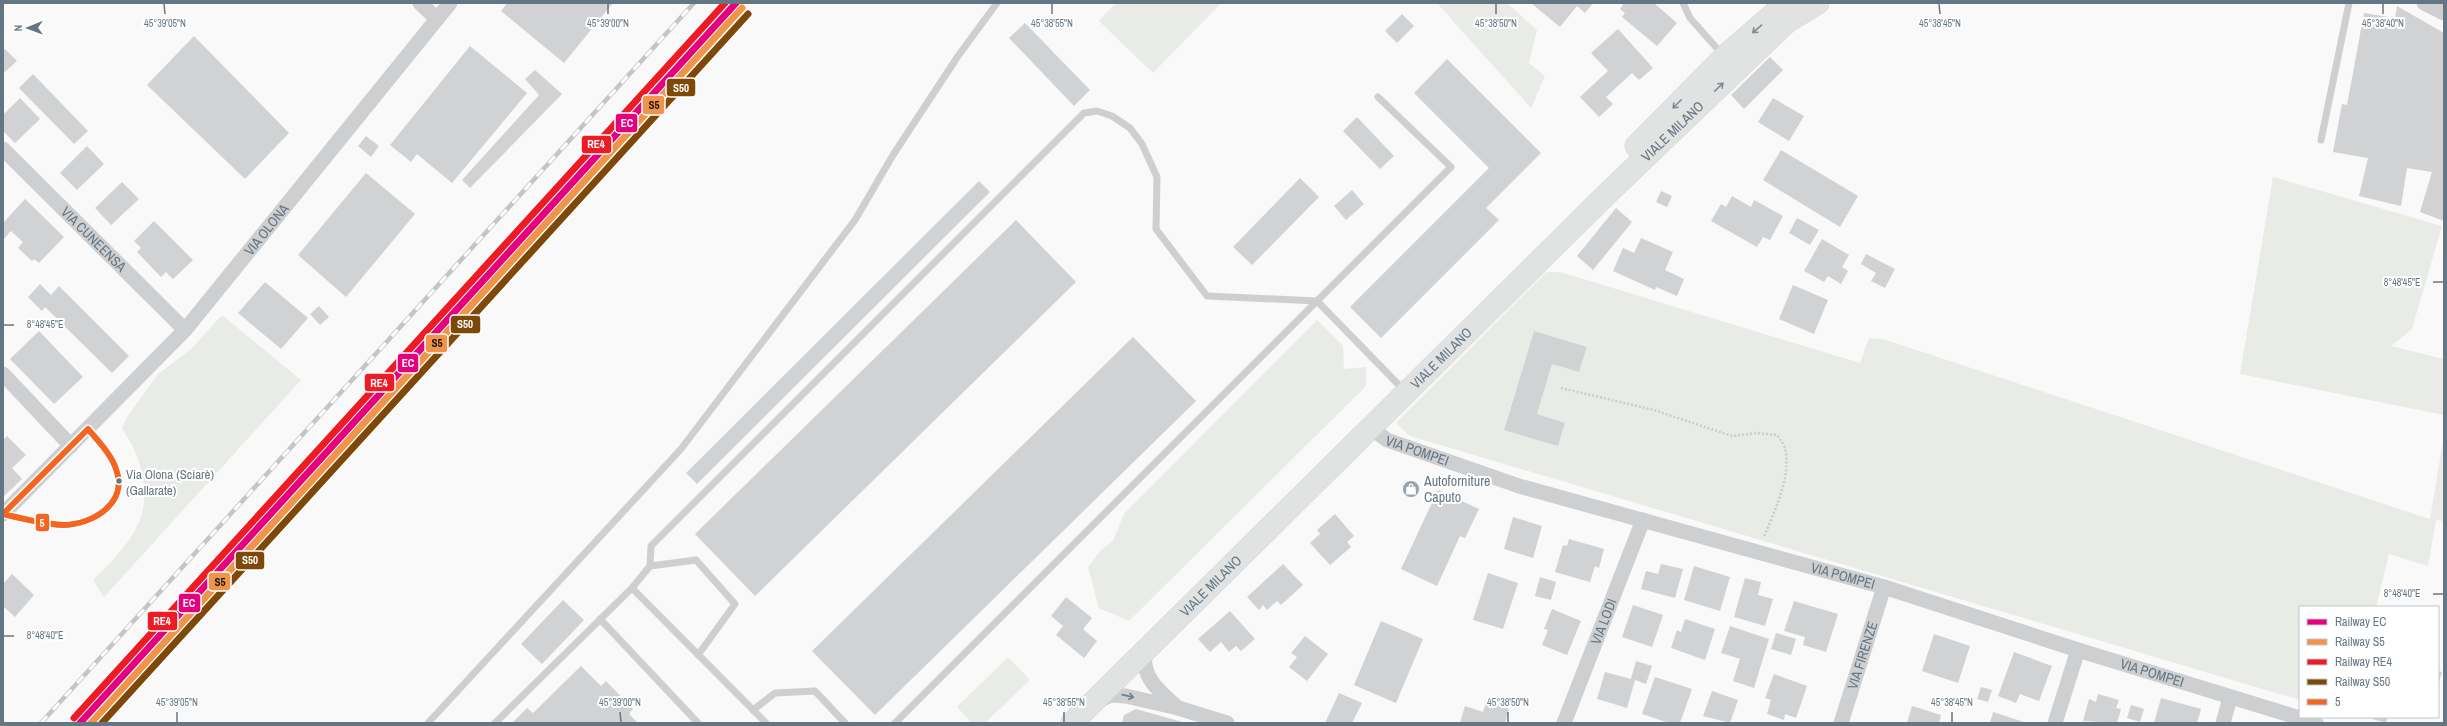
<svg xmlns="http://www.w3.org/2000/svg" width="2447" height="726" font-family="'Archivo Narrow',sans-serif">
  <rect width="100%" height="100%" fill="#f9f9f9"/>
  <g fill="#e8ebe6" fill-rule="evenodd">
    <polygon points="1116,3 1221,3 1153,73 1099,21"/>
    <polygon points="1437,3 1507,3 1537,30 1529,63 1545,76 1531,108"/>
    <polygon points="2273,177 2442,226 2412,329 2391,346 2444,359 2444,415 2240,374"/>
    <path d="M1546,272H1560L1860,363L1869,338L1883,339L2430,519L2444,435V521L2436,520L2428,566L2389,554L2376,607H2300V700L1410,436L1396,423ZM1534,331L1587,347L1579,372L1552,364L1537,414L1565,423L1558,446L1504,429Z"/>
    <path d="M222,315L301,380L104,597L93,580C110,563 129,545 139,522C152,492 140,453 122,429L127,417L158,374L191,349Z"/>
    <polygon points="1317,320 1343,346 1344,369 1366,367 1366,386 1129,621 1099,608 1088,567 1101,550 1113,541 1124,514"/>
    <polygon points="1008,657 1030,680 985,723 972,723 957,707"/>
  </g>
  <g fill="#d0d2d3">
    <polygon points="507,3 613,3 564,63 501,11"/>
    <polygon points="1531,3 1593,3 1585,13 1577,6 1560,27"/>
    <polygon points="1622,3 1654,3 1677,23 1657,46 1622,17 1625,13 1620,9 1623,5"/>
    <polygon points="2397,6 2444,33 2444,221 2420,212 2432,172 2407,168 2401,206 2359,196 2368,158 2333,152 2342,104 2347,105 2364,13 2395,18"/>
    <polygon points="1402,14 1414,26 1397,43 1385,31"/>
    <polygon points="1025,23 1090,90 1074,106 1009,38"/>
    <polygon points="1618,29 1653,68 1639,80 1632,73 1606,97 1613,104 1599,117 1580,97 1608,71 1591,53"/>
    <polygon points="194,36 289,133 245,179 147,85"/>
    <polygon points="470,46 527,93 452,183 417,154 411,162 390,145"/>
    <polygon points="5,49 17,61 5,72 3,69 3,51"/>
    <polygon points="1770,57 1783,70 1744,109 1731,95"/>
    <polygon points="1447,59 1541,153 1486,208 1499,220 1381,338 1350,307 1489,168 1414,93"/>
    <polygon points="535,70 562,94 470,188 462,180 539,95 525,79"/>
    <polygon points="33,74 88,131 74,144 19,88"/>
    <polygon points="20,98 40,119 15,143 3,131 3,115"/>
    <polygon points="1773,98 1804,116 1789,141 1758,122"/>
    <polygon points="1357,117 1394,156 1380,169 1343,131"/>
    <polygon points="366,136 379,146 371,157 358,146"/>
    <polygon points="87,146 104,164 77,190 60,173"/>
    <polygon points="1781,150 1858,196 1840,227 1763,180"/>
    <polygon points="366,173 415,214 346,297 298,255"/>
    <polygon points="1300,178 1319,197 1252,265 1233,247"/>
    <polygon points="979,181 990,192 697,484 686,473"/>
    <polygon points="122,182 139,199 111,225 95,208"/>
    <polygon points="1352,190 1364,204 1346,220 1334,206"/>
    <polygon points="1661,191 1672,196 1667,207 1656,202"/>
    <polygon points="1732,196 1751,207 1754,200 1783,216 1770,240 1763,237 1757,247 1711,221 1721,204 1726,207"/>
    <polygon points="25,199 64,237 39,263 34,259 32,261 18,248 23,242 11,231 3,240 3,223"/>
    <polygon points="1616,208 1632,222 1593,270 1577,256"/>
    <polygon points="1797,218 1819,230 1810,245 1789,233"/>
    <polygon points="1016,220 1076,282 755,596 695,534"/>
    <polygon points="154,221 193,260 173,279 166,272 161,277 137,252 141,248 134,241"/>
    <polygon points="1641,238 1673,252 1665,270 1684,279 1677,296 1656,287 1655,290 1613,271 1623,248 1634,253"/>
    <polygon points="1822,239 1849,255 1842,267 1848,271 1841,284 1828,276 1824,282 1804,271"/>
    <polygon points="1866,254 1895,269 1885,288 1871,281 1876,273 1861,264"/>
    <polygon points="265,282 308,318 281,349 238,313"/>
    <polygon points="40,284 51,295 59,286 129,356 112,373 45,307 42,311 28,297"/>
    <polygon points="1793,285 1828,300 1814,334 1779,319"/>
    <polygon points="319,306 329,317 320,325 310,314"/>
    <polygon points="39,331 83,377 54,404 10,359"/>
    <polygon points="1534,331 1587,347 1579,372 1552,364 1537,414 1565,423 1558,446 1504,430"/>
    <polygon points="1133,337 1196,401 875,715 812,651"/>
    <polygon points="7,436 26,455 12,468 22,479 3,497 3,440"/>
    <polygon points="1438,490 1479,509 1465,538 1460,536 1437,586 1401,569"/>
    <polygon points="1335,514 1354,536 1347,542 1351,547 1330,565 1310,543 1320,534 1317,530"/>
    <polygon points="1513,517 1542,526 1533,558 1504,549"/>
    <polygon points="1569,539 1604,549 1599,568 1595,566 1590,582 1555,572 1563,545 1567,546"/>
    <polygon points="1283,564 1303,585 1281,605 1277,601 1267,610 1263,605 1259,610 1247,597"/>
    <polygon points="1661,564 1683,569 1675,598 1641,589 1646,571 1658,574"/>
    <polygon points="1694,566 1730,577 1720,611 1684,600"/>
    <polygon points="1488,573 1518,583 1503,629 1473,620"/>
    <polygon points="12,574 34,595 15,617 3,606 3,584"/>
    <polygon points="1540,577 1556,582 1551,600 1535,596"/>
    <polygon points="1745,578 1761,582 1758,595 1773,599 1765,626 1734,617"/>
    <polygon points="1066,597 1092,618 1083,629 1097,641 1084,658 1056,635 1063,626 1051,616"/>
    <polygon points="563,600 584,620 542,664 521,644"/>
    <polygon points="1794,601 1838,614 1826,652 1803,645 1805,637 1784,631"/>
    <polygon points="1633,605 1663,615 1652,647 1622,637"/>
    <polygon points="1552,609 1581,621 1567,655 1542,645 1548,630 1544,629"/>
    <polygon points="1230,611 1255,639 1241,651 1236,646 1229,652 1221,642 1210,652 1198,639"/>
    <polygon points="1685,619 1715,629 1705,660 1671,648 1677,630 1681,632"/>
    <polygon points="1381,621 1423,639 1396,703 1354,685"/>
    <polygon points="1730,626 1769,639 1754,688 1733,681 1740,659 1721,653"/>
    <polygon points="1776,633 1796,639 1791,655 1771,649"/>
    <polygon points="1934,634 1970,646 1958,683 1922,671"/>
    <polygon points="1305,636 1328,654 1307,681 1289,667 1297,657 1291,653"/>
    <polygon points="2014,652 2052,666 2039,701 2020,694 2016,703 1998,696"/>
    <polygon points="1636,661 1652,666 1646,684 1635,680 1627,708 1597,699 1605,672 1631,679"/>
    <polygon points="581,666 601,686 606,681 633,709 629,714 638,723 512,723 527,708 533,713"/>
    <polygon points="2438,671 2442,672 2438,685"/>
    <polygon points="1774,674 1807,686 1796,718 1785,714 1784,720 1767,714 1771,700 1765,698"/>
    <polygon points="1655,677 1692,689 1680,723 1669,723 1642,714"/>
    <polygon points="1981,687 1992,690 1988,702 1977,699"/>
    <polygon points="1712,691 1738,700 1730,723 1703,716"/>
    <polygon points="1339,693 1362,703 1352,723 1325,723"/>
    <polygon points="2098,694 2119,700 2116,708 2121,709 2117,723 2083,721 2089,699 2096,702"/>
    <polygon points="2161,698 2201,709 2197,723 2154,723"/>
    <polygon points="1486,702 1509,709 1505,723 1460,723 1465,706 1483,712"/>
    <polygon points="2131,705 2144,709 2140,722 2127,718"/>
    <polygon points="1912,706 1941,715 1939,723 1907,723"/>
    <polygon points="1136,709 1186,723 1122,723 1124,715"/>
    <polygon points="1993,712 2027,723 1990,723"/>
    <polygon points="2366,717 2388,717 2386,723"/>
  </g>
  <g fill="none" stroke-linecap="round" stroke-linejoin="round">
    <g stroke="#d5d6d7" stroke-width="23">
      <g id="primary">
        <polyline points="1636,146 1724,57 1786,3"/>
        <path id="s6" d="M1072,723L1609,192L1787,22L1818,3"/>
      </g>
    </g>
    <path stroke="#cbcccd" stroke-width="2.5" stroke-dasharray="2 2" stroke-linecap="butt" d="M1561,388L1654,410L1732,436L1757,433L1777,435C1780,439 1784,444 1785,448C1792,477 1774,511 1764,537"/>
    <g stroke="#cecfd0" stroke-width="7">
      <polyline points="1683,3 1690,18 1723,55"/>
      <polyline points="2321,140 2349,3"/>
      <path d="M3,514C39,523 93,539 114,498C120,488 120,475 114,464C107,452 97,440 88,429"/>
      <polyline points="650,566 696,560 735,604 698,655"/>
      <polyline points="632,588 766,723"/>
      <polyline points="600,619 698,723"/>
      <polyline points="753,710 775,693 815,691 845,723"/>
      <polyline points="428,723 681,449 855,220 893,155 958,56 997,3"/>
      <polyline points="495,723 632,588 650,566 651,546 1084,113 1097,111 1112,116 1130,128 1142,144 1157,177 1156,229 1207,296 1317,301 1398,384"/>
      <polyline points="895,723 1451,167 1378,97"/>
    </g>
    <g stroke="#cecfd0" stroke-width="15">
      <polyline points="420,3 437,19"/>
      <polyline points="2424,3 2444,13"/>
      <path id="s1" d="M3,149L185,330"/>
      <polyline points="3,374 71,446"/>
      <path id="s2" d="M1371,428L1387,440L1519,486L1884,587L2078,650L2316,723"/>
      <path id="s3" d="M3,514L185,330L450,3"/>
      <path d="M1145,651C1141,678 1159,691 1177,707"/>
      <polyline points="1098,701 1111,695 1126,696 1178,708 1227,723"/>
      <path id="s4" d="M1564,723L1643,520"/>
      <path id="s5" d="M1841,723L1884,587"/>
      <polyline points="2055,723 2078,650"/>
      <polyline points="2223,723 2230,698"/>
    </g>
    <use href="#primary" stroke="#e1e2e2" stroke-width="22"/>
    <g stroke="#c3c5c6" stroke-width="4.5">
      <polyline id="rail" points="41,723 694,3"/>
    </g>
    <use href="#rail" stroke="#fff" stroke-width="3" stroke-dasharray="9" stroke-linecap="butt"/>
    <g stroke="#fff" stroke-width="9">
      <path id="bus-1" d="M88,429C98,441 111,454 116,469C129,503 92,525 63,525C43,524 23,519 3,514Z"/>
    </g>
    <use href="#bus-1" stroke="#f26522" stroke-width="6"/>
    <g stroke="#fff" stroke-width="10">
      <polyline id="rail-1" points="80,723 736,3"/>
    </g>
    <g stroke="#fff" stroke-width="10">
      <polyline id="rail-2" points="91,723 742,8"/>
    </g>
    <g stroke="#fff" stroke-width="10">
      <polyline id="rail-3" points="74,718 725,3"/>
    </g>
    <g stroke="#fff" stroke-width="10">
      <polyline id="rail-4" points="102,723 748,14"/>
    </g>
    <use href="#rail-1" stroke="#e5007d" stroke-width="7"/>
    <use href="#rail-2" stroke="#f0944a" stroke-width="7"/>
    <use href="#rail-3" stroke="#ed1c24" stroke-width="7"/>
    <use href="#rail-4" stroke="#7d4808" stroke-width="7"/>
  </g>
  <defs><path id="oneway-shaft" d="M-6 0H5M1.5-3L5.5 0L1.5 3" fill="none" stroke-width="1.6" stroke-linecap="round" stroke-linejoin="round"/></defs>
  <g stroke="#7e8c96">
    <use href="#oneway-shaft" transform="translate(1757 29) rotate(139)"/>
    <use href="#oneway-shaft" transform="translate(1719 87) rotate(-44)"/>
    <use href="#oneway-shaft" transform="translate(1677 104) rotate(135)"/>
  </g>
  <use stroke="#707f8b" href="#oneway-shaft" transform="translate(1128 696) rotate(13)"/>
  <path fill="none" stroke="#657683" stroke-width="1.5" d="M164,4L165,14M608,4V14M1052,4V14M1496,4V14M1939,4L1940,14M2383,4V14M2433,282H2443M4,325H14M2433,594H2443M4,636H14M177,712V722M620,712L621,722M1064,712V722M1508,712V722M1952,712V722"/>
  <defs>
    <g id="shop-disc" transform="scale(0.9)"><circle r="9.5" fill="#99a4ac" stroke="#fff"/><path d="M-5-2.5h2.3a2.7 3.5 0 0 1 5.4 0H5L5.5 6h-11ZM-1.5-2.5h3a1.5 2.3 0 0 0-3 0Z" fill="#fff"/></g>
  </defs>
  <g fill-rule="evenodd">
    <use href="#shop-disc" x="1411" y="489"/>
  </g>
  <circle fill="#657683" stroke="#fff" stroke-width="1.5" cx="119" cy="481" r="3.5"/>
  <g text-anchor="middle" stroke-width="4" stroke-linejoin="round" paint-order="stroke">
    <g font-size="13" fill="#657683" stroke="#fff" text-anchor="start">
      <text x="126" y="479">Via Olona (Sciarè)<tspan x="126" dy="16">(Gallarate)</tspan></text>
    </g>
    <g font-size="14" fill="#657683" stroke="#fff">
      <text dy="5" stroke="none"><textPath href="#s6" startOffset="843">VIALE MILANO</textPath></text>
      <text dy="5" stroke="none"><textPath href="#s3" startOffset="388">VIA OLONA</textPath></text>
      <text dy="5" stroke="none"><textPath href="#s1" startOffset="128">VIA CUNEENSA</textPath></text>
      <text dy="5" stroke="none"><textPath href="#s6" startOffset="519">VIALE MILANO</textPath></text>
      <text dy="5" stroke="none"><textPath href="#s2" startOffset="52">VIA POMPEI</textPath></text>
      <text dy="5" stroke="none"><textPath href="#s2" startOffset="496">VIA POMPEI</textPath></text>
      <text dy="5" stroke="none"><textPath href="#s6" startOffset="195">VIALE MILANO</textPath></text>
      <text dy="5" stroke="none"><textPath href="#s4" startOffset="109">VIA LODI</textPath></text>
      <text dy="5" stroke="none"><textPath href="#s5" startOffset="71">VIA FIRENZE</textPath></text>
      <text dy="5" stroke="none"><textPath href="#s2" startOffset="820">VIA POMPEI</textPath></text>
    </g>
    <g font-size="14" fill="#657683" stroke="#fff" text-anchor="start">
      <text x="1424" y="486">Autoforniture<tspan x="1424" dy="16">Caputo</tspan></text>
    </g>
  </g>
  <g font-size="10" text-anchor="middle" fill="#657683" stroke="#fff" stroke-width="4" stroke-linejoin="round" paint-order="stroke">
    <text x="165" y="27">45°39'05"N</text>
    <text x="608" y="27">45°39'00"N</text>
    <text x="1052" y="27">45°38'55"N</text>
    <text x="1496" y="27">45°38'50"N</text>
    <text x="1940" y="27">45°38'45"N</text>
    <text x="2383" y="27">45°38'40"N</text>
    <text x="2402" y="286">8°48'45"E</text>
    <text x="45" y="328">8°48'45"E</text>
    <text x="2402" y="597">8°48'40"E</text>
    <text x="45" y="639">8°48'40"E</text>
    <text x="177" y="706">45°39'05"N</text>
    <text x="620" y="706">45°39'00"N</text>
    <text x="1064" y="706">45°38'55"N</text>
    <text x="1508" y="706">45°38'50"N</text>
    <text x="1952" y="706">45°38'45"N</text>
  </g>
  <g stroke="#fff" stroke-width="1.5">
    <rect x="666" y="78" width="30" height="19" rx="4" fill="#7d4808"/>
    <rect x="642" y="95" width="23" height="20" rx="4" fill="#f0944a"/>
    <rect x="615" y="113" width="23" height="20" rx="4" fill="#e5007d"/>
    <rect x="581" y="135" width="31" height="19" rx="4" fill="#ed1c24"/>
    <rect x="450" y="315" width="31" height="19" rx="4" fill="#7d4808"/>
    <rect x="425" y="334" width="23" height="19" rx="4" fill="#f0944a"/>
    <rect x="397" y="353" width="22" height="20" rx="4" fill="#e5007d"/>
    <rect x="364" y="373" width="31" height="19" rx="4" fill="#ed1c24"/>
    <rect x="35" y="513" width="15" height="19" rx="4" fill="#f26522"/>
    <rect x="235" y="551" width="30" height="19" rx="4" fill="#7d4808"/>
    <rect x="208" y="572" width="23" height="19" rx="4" fill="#f0944a"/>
    <rect x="178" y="593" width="23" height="20" rx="4" fill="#e5007d"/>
    <rect x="147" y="611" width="31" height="20" rx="4" fill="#ed1c24"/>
  </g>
  <g font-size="11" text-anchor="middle" font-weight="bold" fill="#fff">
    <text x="681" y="92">S50</text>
    <text x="627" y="127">EC</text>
    <text x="596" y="148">RE4</text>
    <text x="465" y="328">S50</text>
    <text x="408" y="367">EC</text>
    <text x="379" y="387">RE4</text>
    <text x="42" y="527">5</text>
    <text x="250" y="564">S50</text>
    <text x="189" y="607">EC</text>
    <text x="162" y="625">RE4</text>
  </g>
  <g font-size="11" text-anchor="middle" font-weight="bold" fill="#111">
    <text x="654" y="109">S5</text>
    <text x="437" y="347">S5</text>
    <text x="220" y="586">S5</text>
  </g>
  <rect width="2447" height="726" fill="none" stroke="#657683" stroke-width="8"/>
  <rect x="2299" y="606" width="140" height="112" fill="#ffffff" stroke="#c1c8cd"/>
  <rect x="2307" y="619" width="20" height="6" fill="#e5007d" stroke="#c1c8cd"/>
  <text x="2335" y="626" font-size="12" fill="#657683">Railway EC</text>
  <rect x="2307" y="639" width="20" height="6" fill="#f0944a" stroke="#c1c8cd"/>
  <text x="2335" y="646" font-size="12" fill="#657683">Railway S5</text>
  <rect x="2307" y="659" width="20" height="6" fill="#ed1c24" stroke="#c1c8cd"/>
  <text x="2335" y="666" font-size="12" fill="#657683">Railway RE4</text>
  <rect x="2307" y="679" width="20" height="6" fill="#7d4808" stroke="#c1c8cd"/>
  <text x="2335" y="686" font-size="12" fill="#657683">Railway S50</text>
  <rect x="2307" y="699" width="20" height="6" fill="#f26522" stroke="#c1c8cd"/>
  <text x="2335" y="706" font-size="12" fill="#657683">5</text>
  <g transform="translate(28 28) rotate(269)" stroke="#ffffff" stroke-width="3" paint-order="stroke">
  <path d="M0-3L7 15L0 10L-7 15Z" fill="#657683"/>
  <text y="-6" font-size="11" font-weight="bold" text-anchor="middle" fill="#657683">N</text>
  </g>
</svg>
